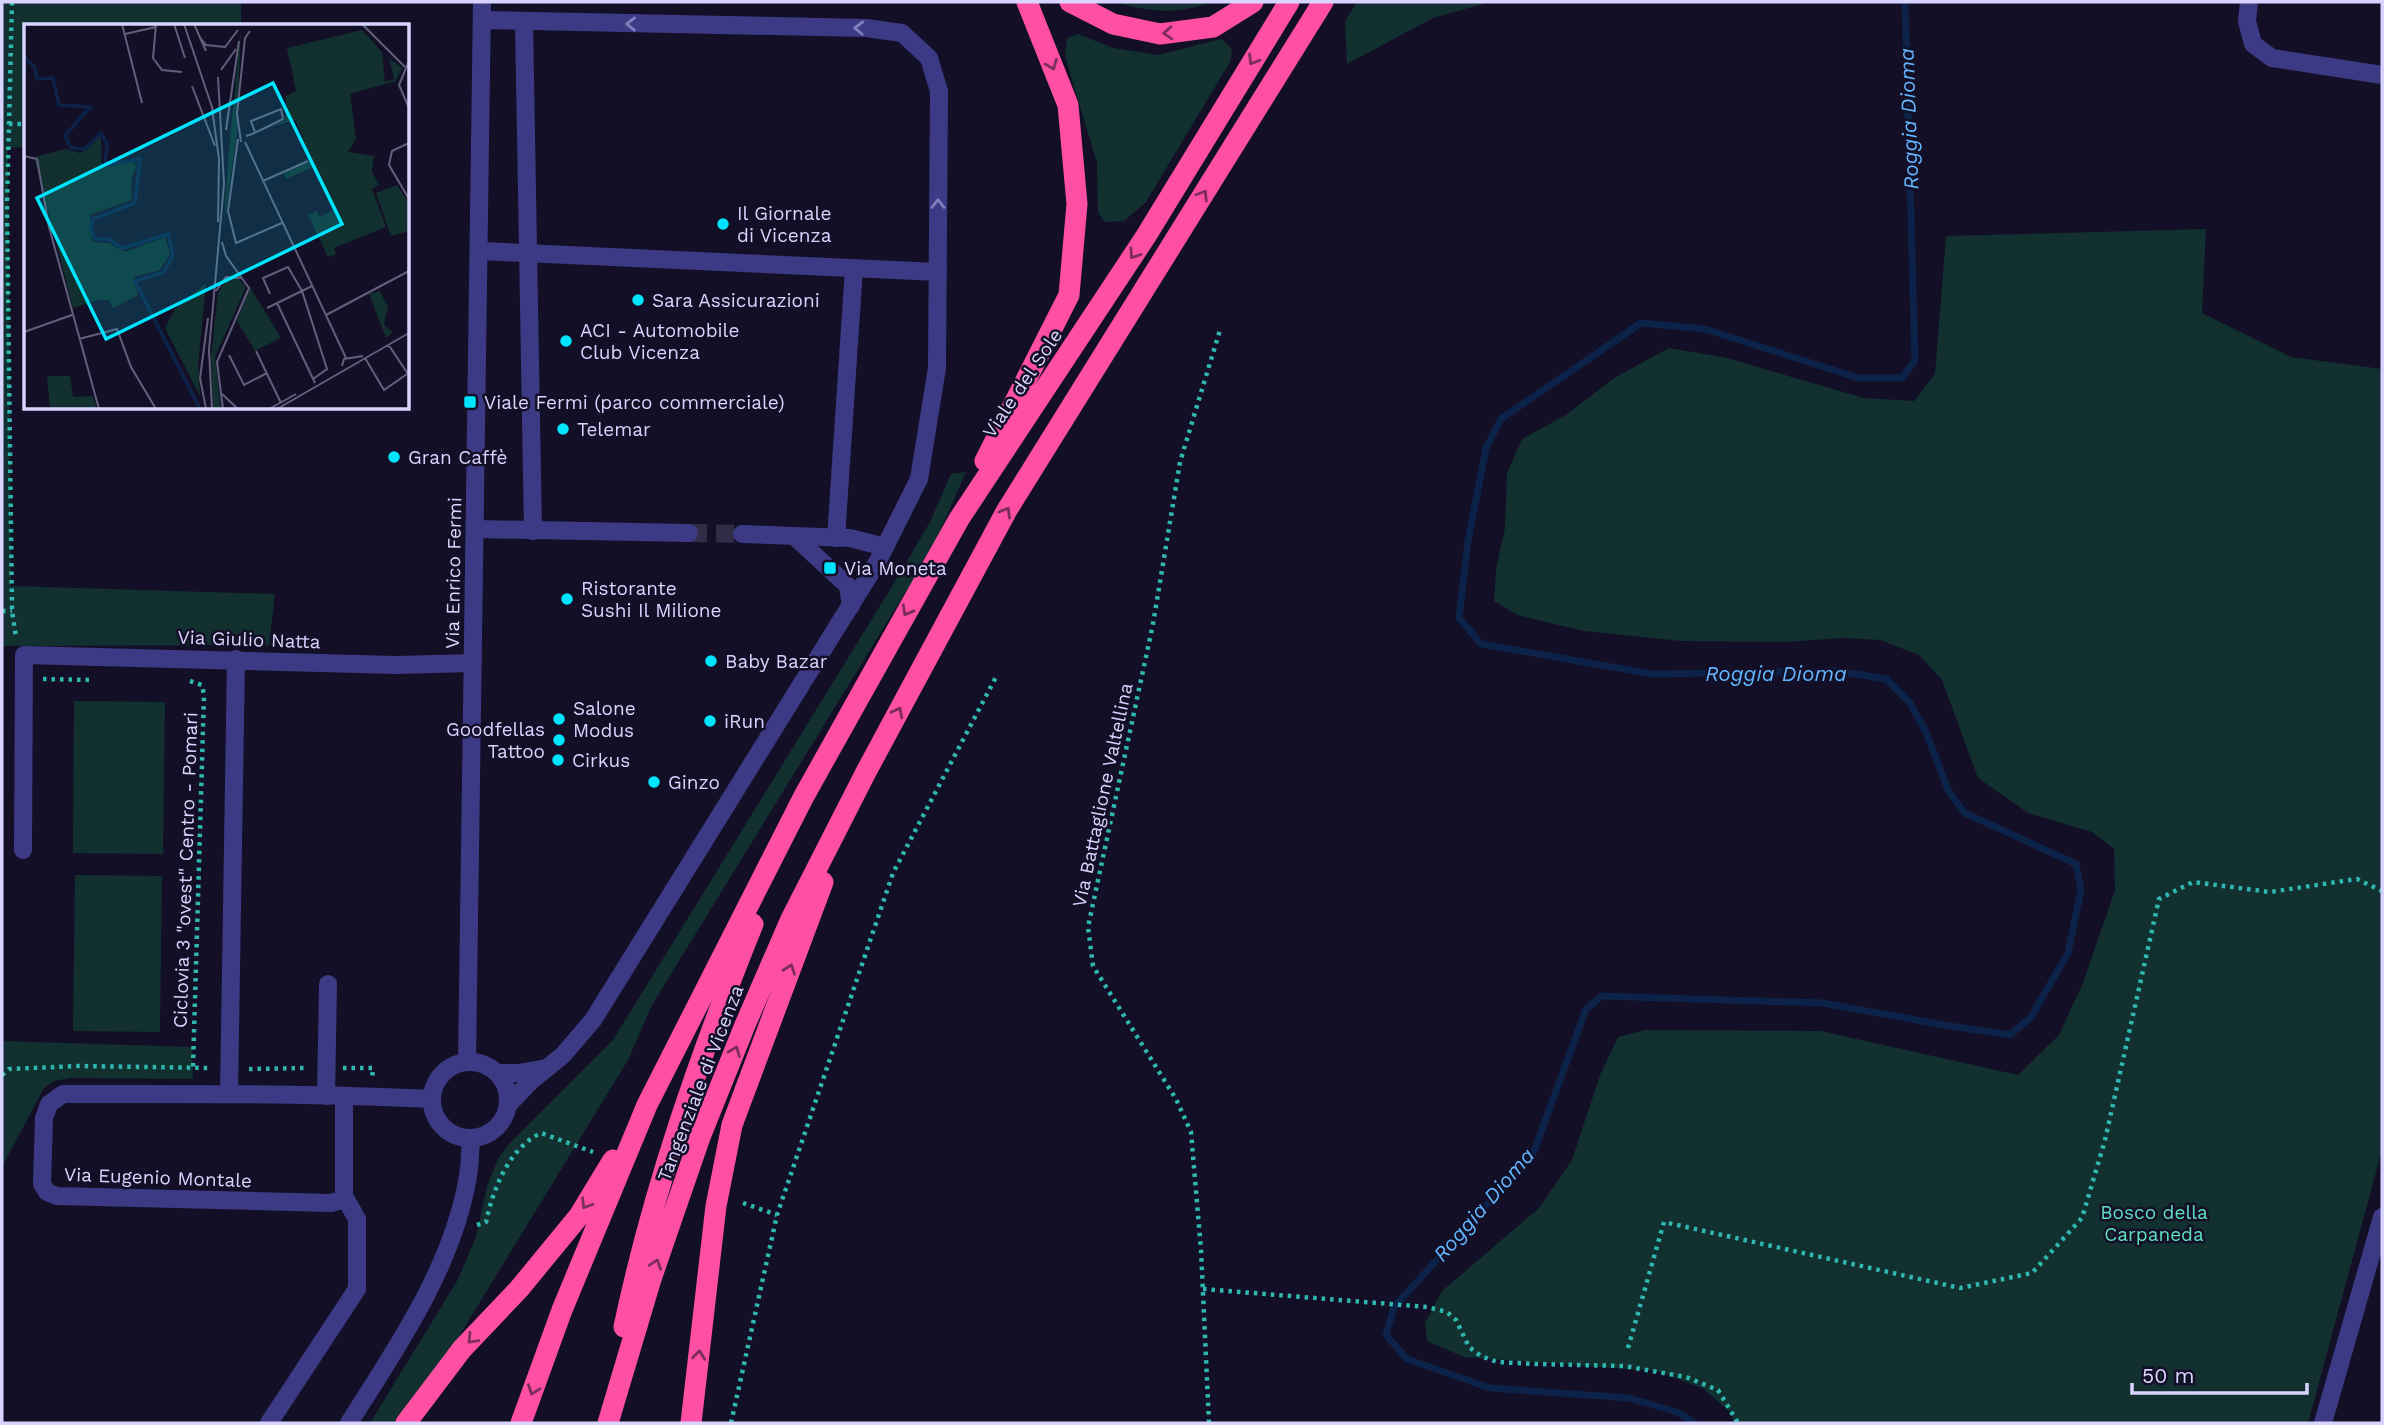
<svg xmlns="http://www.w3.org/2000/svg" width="2384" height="1425" font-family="'Work Sans',sans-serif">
  <rect width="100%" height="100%" fill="#130f26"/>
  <g fill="#12302f">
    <polygon points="2,2 241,2 241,26 26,26 26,147 8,148 11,586 275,594 269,645 2,646"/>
    <path d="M1114,2H1212C1176,15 1150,12 1114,2Z"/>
    <polygon points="1357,2 1490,2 1433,18 1347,64 1345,21"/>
    <polygon points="1078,34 1113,48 1158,55 1221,39 1232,49 1230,62 1146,202 1124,221 1105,222 1098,213 1097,163 1065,56 1067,38"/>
    <polygon points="2206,229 2202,313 2291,357 2382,369 2382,1150 2308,1423 1733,1423 1732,1414 1704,1389 1657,1371 1464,1357 1427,1341 1425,1323 1442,1291 1539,1208 1572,1160 1600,1075 1618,1037 1645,1030 1821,1031 2018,1075 2059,1035 2083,983 2115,890 2114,849 2092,832 2028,813 1978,778 1942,680 1919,655 1880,640 1842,638 1786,642 1681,641 1584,631 1517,615 1494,601 1496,569 1505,528 1507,473 1522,439 1566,415 1614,378 1669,348 1727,358 1864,398 1914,401 1935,374 1946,236"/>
    <polygon points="966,472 932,549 652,1005 628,1060 406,1423 370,1423 457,1281 476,1237 487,1186 498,1159 508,1145 613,1040 891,588 930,522 951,474"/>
    <polygon points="74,701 165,702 163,854 73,853"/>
    <polygon points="75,875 162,876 160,1032 73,1031"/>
    <polygon points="2,1041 192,1047 193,1079 70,1078 54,1081 44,1088 2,1167"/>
  </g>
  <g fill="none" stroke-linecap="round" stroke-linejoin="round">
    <polyline stroke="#0c2248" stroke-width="7" points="1695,1423 1677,1412 1629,1398 1490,1388 1407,1359 1386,1335 1394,1307 1533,1154 1586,1009 1602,996 1823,1003 1950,1026 2010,1035 2031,1017 2068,953 2081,889 2076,864 1965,813 1948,790 1926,732 1910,703 1886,679 1837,671 1652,674 1481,644 1459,618 1468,541 1486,448 1501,419 1641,323 1705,329 1858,378 1902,378 1915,361 1905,2"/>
    <polyline stroke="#312d47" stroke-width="18" stroke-dasharray="18 9" stroke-linecap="butt" points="689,533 742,534"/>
    <g stroke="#2fb8b0" stroke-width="4.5" stroke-dasharray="3.5 5" stroke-linecap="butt">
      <polyline points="12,2 7,205 12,611 16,637"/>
      <polyline points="9,124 26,124"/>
      <polyline points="2,611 12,611"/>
      <polyline points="43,679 94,680"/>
      <polyline points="190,681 202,685 204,695 193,1067"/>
      <polyline points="343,1068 373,1068 372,1079"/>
      <polyline points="249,1069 307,1068"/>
      <polyline points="2,1075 9,1069 79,1066 212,1068"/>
      <polyline points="743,1203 777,1215"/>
      <path d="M477,1225L486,1222C493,1189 509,1148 541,1133L593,1152"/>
      <polyline points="1203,1289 1427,1307 1447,1312 1456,1320 1469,1347 1481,1356 1497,1362 1535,1364 1624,1366 1686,1377 1718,1390 1738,1423"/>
      <polyline points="1628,1348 1664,1222 1960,1288 2032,1273 2082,1218 2105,1140 2159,899 2193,882 2270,892 2357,879 2382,891"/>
      <polyline points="731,1423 777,1215 893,873 996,677"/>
      <polyline points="1209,1423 1201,1250 1191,1132 1176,1099 1093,966 1088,927 1153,624 1180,462 1220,330"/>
    </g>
    <g stroke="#3d3a85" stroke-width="18">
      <polyline points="2249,2 2247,21 2253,44 2272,58 2382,75"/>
      <polyline points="482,20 866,28 902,33 929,58 939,91 937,368 919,479 878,561 593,1020 563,1055 531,1081 508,1105"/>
      <polyline points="524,22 533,531"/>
      <polyline points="480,251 938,272"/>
      <polyline points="475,529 689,533"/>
      <polyline points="742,534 850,538 885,547"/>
      <polyline points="794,536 848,586 851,606"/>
      <polyline points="836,538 854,268"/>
      <polyline points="23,850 24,655 396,665 473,663"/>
      <circle cx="470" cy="1100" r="38"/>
      <polyline points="467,1062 482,2"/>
      <polyline points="497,1073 518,1073 547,1068"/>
      <polyline points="229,1094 236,659"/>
      <polyline points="326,1096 328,984"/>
      <path d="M344,1096V1196L342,1200L331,1203L57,1196L47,1192L42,1184L44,1118L49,1104L63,1094C186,1094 309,1093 432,1099"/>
      <polyline points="269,1423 357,1289 357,1219 344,1196"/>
      <path d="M349,1423C397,1347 453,1267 468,1176C470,1164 470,1151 471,1138"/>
      <polyline points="2323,1423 2382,1217"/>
    </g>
    <g stroke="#ff4fa3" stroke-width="21">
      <polyline points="1070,2 1113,24 1160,34 1213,27 1253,2"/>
      <polyline points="985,461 1069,295 1077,204 1068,105 1027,2"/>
      <path d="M624,1327C653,1189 700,1055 753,924"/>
      <polyline points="406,1423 462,1349 519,1289 579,1216 613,1160"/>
      <polyline points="521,1423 562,1310 647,1105 804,796 959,519 1146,236 1289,2"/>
      <polyline points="608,1423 651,1279 700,1137 745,1025 791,919 866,772 1007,510 1323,2"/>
      <polyline points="691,1423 716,1206 732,1125 823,882"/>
    </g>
  </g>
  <defs><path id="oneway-chevron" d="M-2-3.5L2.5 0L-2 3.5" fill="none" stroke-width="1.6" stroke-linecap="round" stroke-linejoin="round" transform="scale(1.75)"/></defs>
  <g stroke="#837fbc">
    <use href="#oneway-chevron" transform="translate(631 24) rotate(-179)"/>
    <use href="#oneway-chevron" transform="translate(859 28) rotate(-178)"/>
    <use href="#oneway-chevron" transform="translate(938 204) rotate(-90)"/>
  </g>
  <g stroke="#7d2c5e">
    <use href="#oneway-chevron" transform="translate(1168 33) rotate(176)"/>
    <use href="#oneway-chevron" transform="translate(1253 60) rotate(121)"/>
    <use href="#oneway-chevron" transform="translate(1052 65) rotate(68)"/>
    <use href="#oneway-chevron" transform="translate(1203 195) rotate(-58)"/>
    <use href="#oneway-chevron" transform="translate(1134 254) rotate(124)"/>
    <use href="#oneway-chevron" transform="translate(1006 512) rotate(-60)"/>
    <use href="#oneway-chevron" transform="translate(907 611) rotate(119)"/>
    <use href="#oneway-chevron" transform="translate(898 712) rotate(-62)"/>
    <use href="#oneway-chevron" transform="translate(790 969) rotate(-70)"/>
    <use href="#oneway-chevron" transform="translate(735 1051) rotate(-68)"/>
    <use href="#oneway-chevron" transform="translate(586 1204) rotate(122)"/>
    <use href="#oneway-chevron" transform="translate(656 1264) rotate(-71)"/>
    <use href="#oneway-chevron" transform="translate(472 1339) rotate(134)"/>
    <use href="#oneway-chevron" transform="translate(699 1355) rotate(-83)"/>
    <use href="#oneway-chevron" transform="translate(533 1390) rotate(110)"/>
  </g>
  <g fill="#00e5ff" stroke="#130f26" stroke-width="2.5">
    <circle cx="723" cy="224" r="7"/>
    <circle cx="638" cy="300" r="7"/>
    <circle cx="566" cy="341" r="7"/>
    <rect x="463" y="395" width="14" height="14" rx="3.5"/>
    <circle cx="563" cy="429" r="7"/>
    <circle cx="394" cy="457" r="7"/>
    <rect x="823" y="561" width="14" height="14" rx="3.5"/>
    <circle cx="567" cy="599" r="7"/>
    <circle cx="711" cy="661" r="7"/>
    <circle cx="559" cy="719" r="7"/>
    <circle cx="710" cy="721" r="7"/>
    <circle cx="559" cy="740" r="7"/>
    <circle cx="558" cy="760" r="7"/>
    <circle cx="654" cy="782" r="7"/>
  </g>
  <g text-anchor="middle" stroke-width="5" stroke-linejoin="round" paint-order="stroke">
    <g font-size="19" fill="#d9d4ff" stroke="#130f26" text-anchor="start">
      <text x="737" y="220">Il Giornale<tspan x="737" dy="22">di Vicenza</tspan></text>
      <text x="652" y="307">Sara Assicurazioni</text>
      <text x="580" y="337">ACI - Automobile<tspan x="580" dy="22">Club Vicenza</tspan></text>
      <text x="484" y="409">Viale Fermi (parco commerciale)</text>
      <text x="577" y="436">Telemar</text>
      <text x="408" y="464">Gran Caffè</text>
      <text x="844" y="575">Via Moneta</text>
      <text x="581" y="595">Ristorante<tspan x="581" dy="22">Sushi Il Milione</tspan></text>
      <text x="725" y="668">Baby Bazar</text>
      <text x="573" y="715">Salone<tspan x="573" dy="22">Modus</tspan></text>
      <text x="724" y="728">iRun</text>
      <text x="545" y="736" text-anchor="end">Goodfellas<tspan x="545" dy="22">Tattoo</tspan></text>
      <text x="572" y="767">Cirkus</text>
      <text x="668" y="789">Ginzo</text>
    </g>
    <g font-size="19" fill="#d9d4ff" stroke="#130f26">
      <text transform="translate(1022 383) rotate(-56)" y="7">Viale del Sole</text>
      <text transform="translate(453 573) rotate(-89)" y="7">Via Enrico Fermi</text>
      <text transform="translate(249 639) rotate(2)" y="7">Via Giulio Natta</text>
      <text transform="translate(1102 795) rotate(-78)" y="7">Via Battaglione Valtellina</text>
      <text transform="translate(185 870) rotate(-88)" y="7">Ciclovia 3 "ovest" Centro - Pomari</text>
      <text transform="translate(700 1083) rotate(-69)" y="7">Tangenziale di Vicenza</text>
      <text transform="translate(158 1177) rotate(2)" y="7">Via Eugenio Montale</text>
    </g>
    <g font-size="19" fill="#5fe0c0" stroke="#130f26">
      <text x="2154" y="1219">Bosco della<tspan x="2154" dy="22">Carpaneda</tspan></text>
    </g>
    <g font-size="21" font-style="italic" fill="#62b6ff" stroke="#130f26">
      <text transform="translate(1909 119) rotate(-92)" y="7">Roggia Dioma</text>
      <text x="1776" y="681">Roggia Dioma</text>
      <text transform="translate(1484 1205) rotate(-49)" y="7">Roggia Dioma</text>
    </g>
  </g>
  <g transform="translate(24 24)">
    <rect width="385" height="385" fill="#130f26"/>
    <path d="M217,0L213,109L200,200L205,126ZM338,6L358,28L361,58L370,55L365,34L378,44L372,57L326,70L332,115L324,128L350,132L348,147L355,161L348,165L362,203L310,224L312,230L304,233L284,191L293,187L296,193L310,186L289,143L262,155L260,149L288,136L271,96L247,103L261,96L262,72L272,67L263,24ZM77,112L78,144L108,137L113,142L107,155L108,176L66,191L68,218L85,219L101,228L141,213L146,230L136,246L109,253L114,271L89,284L85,276H74L49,284L10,133L42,125L56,129ZM373,161L385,179V207L367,212L352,169ZM214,254L222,263L191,333L197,385H189L187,333L194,269L203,255ZM182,259L174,341L176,372L141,304L151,285ZM226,263L257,314L231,327L213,297ZM356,267L364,283L360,301L369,308L362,314L345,270ZM23,352H46L49,373L69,372L73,385H26Z" fill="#12302f"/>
    <path fill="none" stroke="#0c2248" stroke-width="3.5" d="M0,32L11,44L13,55L29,54L35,81L66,83L41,112L47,124L61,125L77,109L83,120L81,141L116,135L111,179L69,195L67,206L71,215H84L99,224L144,210L149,231L140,248L111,257L176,385"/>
    <path fill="none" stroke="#625e7d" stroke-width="2" d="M98,0L118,79M132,0L129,34L138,46L158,48M150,0L161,34M160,0L189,86M170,0L182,27M338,0L381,43M101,10L132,3M176,14L182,21L201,23L214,6M385,37L375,61L385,84M197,46L212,25M168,62L191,122M188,84L195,135L194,198M202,106L215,17M222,112L228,110L243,103L259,95L257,85L227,97L231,108M214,115L204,187L212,219L258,199M217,118L213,90L221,14L226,7M221,118L322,334M385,119L368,127L365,141L385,175M0,132L13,135L25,203L75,385M239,157L284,137M198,218L202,232L225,264L193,338L199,385M192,267L202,253L218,254M246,270L239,254L264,243L278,267L303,345L289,355M253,279L291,359M243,284L288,262M302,291L385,247M0,308L48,291M55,315L93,305L107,343L132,385M364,320L384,350M232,327L257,379M205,331L220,361L243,349M341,334L360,366L383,350M318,342L320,335L339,332M198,370L214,385M182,385L176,354L184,294M188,385L185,326L200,160L194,53M245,385L272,370M253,385L385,309"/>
    <path fill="#00e5ff" fill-opacity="0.15" stroke="#00e5ff" stroke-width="3.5" d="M249,59L318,200L82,315L13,174Z"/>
    <rect width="385" height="385" fill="none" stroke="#d9d4ff" stroke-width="3.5"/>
  </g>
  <rect width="2384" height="1425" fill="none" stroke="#d9d4ff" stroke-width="7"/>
  <path d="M2132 1383v10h175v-10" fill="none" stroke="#d9d4ff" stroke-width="3.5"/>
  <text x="2142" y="1383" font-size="21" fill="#d9d4ff" stroke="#130f26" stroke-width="5" paint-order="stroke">50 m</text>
</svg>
